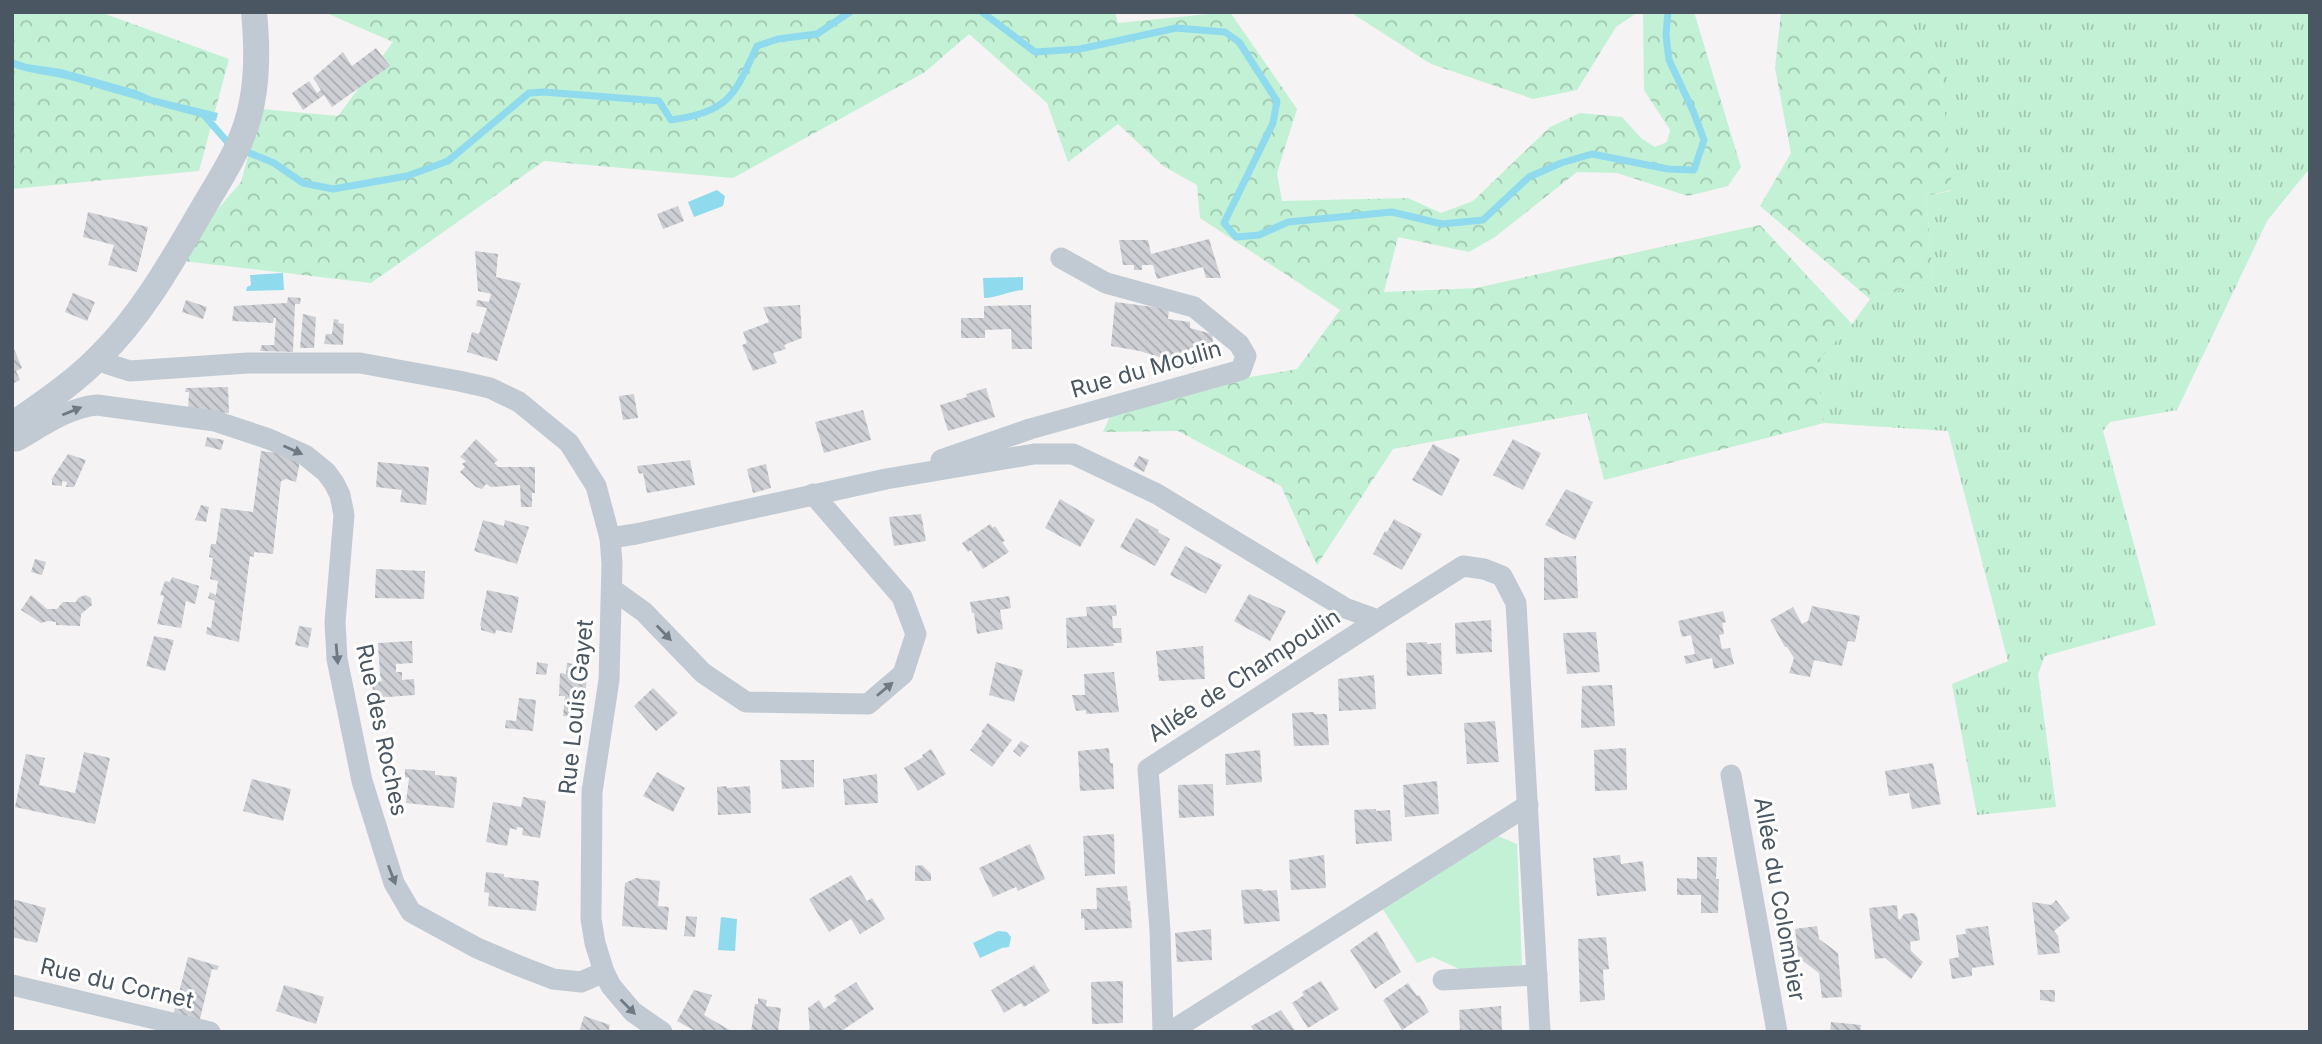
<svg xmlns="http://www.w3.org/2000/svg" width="2322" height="1044" font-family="Inter,sans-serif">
  <defs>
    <pattern id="grass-tufts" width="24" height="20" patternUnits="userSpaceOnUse" patternTransform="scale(1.75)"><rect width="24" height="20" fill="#c3f1d5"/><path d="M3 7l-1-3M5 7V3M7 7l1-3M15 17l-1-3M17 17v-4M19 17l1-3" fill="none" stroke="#a0c6b0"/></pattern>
    <pattern id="forest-crowns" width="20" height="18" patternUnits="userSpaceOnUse" patternTransform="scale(1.75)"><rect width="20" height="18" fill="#c3f1d5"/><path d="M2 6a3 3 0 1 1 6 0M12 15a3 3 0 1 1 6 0" fill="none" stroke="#a0c6b0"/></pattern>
    <pattern id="building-back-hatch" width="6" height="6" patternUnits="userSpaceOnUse" patternTransform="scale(1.75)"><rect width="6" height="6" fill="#cdcfd5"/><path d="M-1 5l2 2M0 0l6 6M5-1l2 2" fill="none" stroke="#a8abb0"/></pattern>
  </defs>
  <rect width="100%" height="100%" fill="#f5f3f3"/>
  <polygon fill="url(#grass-tufts)" points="1897,12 2310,12 2310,168 2267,221 2177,410 2110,422 2103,431 2156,625 2045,656 2038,674 2056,807 1977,815 1952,684 2008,661 1948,431 1824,423 1815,362 1852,324 1870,299 1933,280 1926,196 1951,191 1941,70"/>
  <g fill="url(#forest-crowns)">
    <polygon points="12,12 100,12 229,59 199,171 12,189"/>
    <polygon points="324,12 1115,12 1118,23 1230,12 1297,109 1277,173 1282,201 1408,198 1441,213 1473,201 1550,127 1580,113 1622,117 1641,138 1655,147 1667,142 1670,130 1644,90 1643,12 1694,12 1741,167 1728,186 1688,196 1617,173 1577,172 1495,237 1469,252 1398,237 1384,292 1476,288 1760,225 1852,324 1816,362 1824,423 1604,480 1587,413 1393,449 1317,565 1281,486 1178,431 1103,432 1120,394 1175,390 1297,369 1340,310 1200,218 1197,185 1163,166 1118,124 1068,162 1047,103 969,34 925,72 733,178 544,161 371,283 174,260 241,182 261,109 338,116 393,42"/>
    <polygon points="1350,12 1638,12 1616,27 1577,90 1533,99 1431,64"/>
    <polygon points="1781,12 1897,12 1941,70 1952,190 1926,196 1933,280 1870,299 1760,206 1791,153 1775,68"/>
  </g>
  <polygon fill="#c3f1d5" points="1498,836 1517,844 1522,965 1466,972 1433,957 1417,963 1381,906"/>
  <g fill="#90daee">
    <path d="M12,59L27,64L61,69L136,90L152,97L218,113L216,121C167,109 119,94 70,80C51,75 30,74 12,67Z"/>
    <polygon points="717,190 725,196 723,206 694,217 688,202"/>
    <polygon points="283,273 284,290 246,291 247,287 251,285 250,275"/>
    <path d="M1023,277V290C1008,291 998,298 984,298L983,278Z"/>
    <polygon points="721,917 737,919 735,951 718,950"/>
    <polygon points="998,931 1007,932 1011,937 1009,947 1002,948 980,958 973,943"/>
  </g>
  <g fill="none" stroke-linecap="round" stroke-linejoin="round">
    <g stroke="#90daee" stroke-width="7">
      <polyline points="982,12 1035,52 1080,49 1176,28 1225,32 1239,42 1277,101 1273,123 1224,223 1236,237 1259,235 1288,222 1392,212 1442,224 1483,220 1529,177 1561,163 1592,154 1668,169 1694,170 1704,140 1694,113 1669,60 1666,35 1668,12"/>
      <path d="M203,114L230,145L274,163L303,183L333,189L407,176L448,161L529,93L544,92L659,101L671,120C730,111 734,96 757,46L778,39L817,34L850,12"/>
    </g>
  </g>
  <g fill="url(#building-back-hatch)">
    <polygon points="376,48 390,66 332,107 324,95 303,110 292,93 309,81 317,93 321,90 313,78 343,52 352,66"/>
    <polygon points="678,206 684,221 663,229 657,214"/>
    <polygon points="88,212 148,227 137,272 108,265 114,245 83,237"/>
    <polygon points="1209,239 1221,278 1206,278 1203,267 1157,279 1153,265 1142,265 1142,270 1134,270 1134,265 1123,265 1119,240 1148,240 1151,254"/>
    <polygon points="475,251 498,254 496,277 521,283 497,361 467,352 472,332 479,334 487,308 476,306 477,300 489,302 491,294 478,291"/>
    <polygon points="73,293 95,302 87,321 65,312"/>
    <polygon points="288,297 301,298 300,304 295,304 293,352 260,351 262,345 274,345 276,318 274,318 273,323 232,321 234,306 287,303"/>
    <polygon points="186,300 207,307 203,319 182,312"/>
    <polygon points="1115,302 1169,309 1168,319 1190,322 1190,328 1212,334 1215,355 1197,352 1194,368 1140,351 1111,346"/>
    <polygon points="800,305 802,338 784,345 786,349 773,353 777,363 753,371 742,345 747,343 743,332 769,322 763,307"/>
    <polygon points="1031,305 1032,349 1012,349 1011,329 985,330 985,338 961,338 961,318 984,318 984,306"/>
    <polygon points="303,314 316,317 314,348 300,348"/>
    <polygon points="334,319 339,320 338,323 344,324 343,345 324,344 326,334 332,334"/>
    <polygon points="12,344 22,368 16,371 20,380 12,384"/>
    <polygon points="228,387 229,413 188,411 189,392 185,392 186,388"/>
    <polygon points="986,388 995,417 948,431 940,405 967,397 966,394"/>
    <polygon points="634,394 638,418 623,420 619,396"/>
    <polygon points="863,410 871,440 824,453 815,422"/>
    <polygon points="207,437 224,440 221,450 205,446"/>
    <polygon points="476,439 498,460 494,463 498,467 535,467 535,493 532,493 532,507 521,507 520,485 491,487 486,484 482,489 476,487 460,472 465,467 462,464 466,461 460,457"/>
    <polygon points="1513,439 1541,453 1523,490 1493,475"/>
    <polygon points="1433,444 1460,459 1442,496 1412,480"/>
    <polygon points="261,451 278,453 300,461 296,482 286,479 281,481 273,554 254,552 254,557 250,556 239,642 206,634 207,627 211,628 215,601 208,598 210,592 216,595 218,581 210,579 213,558 209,557 211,544 216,544 221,508 253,512"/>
    <polygon points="68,454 86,460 74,487 66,487 67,482 62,481 62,486 52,485 52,480 51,480"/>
    <polygon points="1139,456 1149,460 1144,472 1133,466"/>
    <polygon points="690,460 695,485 647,493 643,473 639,474 637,466"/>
    <polygon points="378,462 429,467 426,505 400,502 402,490 376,487"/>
    <polygon points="766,464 771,488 753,493 747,469"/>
    <polygon points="1566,489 1593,502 1575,540 1545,525"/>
    <polygon points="1060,499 1095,520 1080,547 1045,528"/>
    <polygon points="201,505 209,507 206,522 195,520"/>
    <polygon points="921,514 926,541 894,546 889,517"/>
    <polygon points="1136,518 1159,530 1158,532 1170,539 1155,566 1120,547"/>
    <polygon points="1394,519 1422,534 1402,570 1373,554 1385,531 1387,532"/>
    <polygon points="483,520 504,526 505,520 529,527 517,564 474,551"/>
    <polygon points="990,524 993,528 995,526 1005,541 1002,542 1009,552 983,569 971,550 968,552 962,543"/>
    <polygon points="1185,546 1222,565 1206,594 1170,575"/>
    <polygon points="1576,556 1578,598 1544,600 1544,558"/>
    <polygon points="35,559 46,562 42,575 31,572"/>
    <polygon points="376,569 425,571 424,599 375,598"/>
    <polygon points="172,577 199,586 195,604 186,601 181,628 157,624 164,596 160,595 165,581 170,582"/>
    <polygon points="487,590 519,597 512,633 496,630 495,634 481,630 481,626 480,626"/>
    <polygon points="1249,594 1286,611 1270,641 1234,621"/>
    <polygon points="31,595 47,609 57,609 63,602 76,602 78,598 85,595 91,598 92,605 81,614 80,626 56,625 56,622 48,621 41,623 21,610"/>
    <polygon points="1009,596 1011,608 1000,610 1003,629 977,634 974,613 972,613 970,602"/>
    <polygon points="1116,605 1117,616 1112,616 1113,628 1121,628 1122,643 1113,643 1114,646 1067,648 1066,618 1087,616 1086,607"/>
    <polygon points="1812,606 1860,616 1855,642 1848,641 1842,666 1814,660 1810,677 1789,673 1794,658 1787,647 1785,647 1770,620 1793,607 1802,624 1808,621"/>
    <polygon points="1723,611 1726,622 1722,623 1724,634 1719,635 1722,649 1730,648 1734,664 1714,669 1712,658 1686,664 1684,656 1695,654 1691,635 1682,637 1678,621"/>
    <polygon points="1491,620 1492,652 1456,654 1455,623"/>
    <polygon points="299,626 312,628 308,648 295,645"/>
    <polygon points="1596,632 1600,672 1567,674 1563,633"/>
    <polygon points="154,636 174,640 165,671 146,666"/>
    <polygon points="412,641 413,663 396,664 396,672 402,672 402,680 414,679 415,695 387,697 387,704 374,705 372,682 382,681 380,674 378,643"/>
    <polygon points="1427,642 1427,644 1441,643 1442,674 1407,676 1406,643"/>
    <polygon points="1203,646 1205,679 1159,681 1156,651"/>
    <polygon points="537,662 548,664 546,675 536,674"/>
    <polygon points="996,662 1023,670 1014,702 989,695"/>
    <polygon points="567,663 588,666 583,718 563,716 565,696 559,696 560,673 566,674"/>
    <polygon points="1114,672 1119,712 1086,714 1086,710 1076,711 1072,695 1085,695 1084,674"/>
    <polygon points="1374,675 1376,709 1339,711 1338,679"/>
    <polygon points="1612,685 1615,726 1581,728 1582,686"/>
    <polygon points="653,688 678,713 656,731 634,706"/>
    <polygon points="519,698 536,700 533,731 505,728 506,720 516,721"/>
    <polygon points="1314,712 1314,714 1327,714 1329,745 1294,746 1292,713"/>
    <polygon points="1495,721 1499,762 1467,764 1464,723"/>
    <polygon points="988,723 1012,740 992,767 970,750 983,733 981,732"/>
    <polygon points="1021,741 1029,746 1020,757 1013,751"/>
    <polygon points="1109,748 1110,763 1113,763 1114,789 1080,791 1078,751"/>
    <polygon points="1626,748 1627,790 1595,791 1594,750"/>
    <polygon points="931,749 946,774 918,791 904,768 923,757 922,755"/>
    <polygon points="1260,750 1262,782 1226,785 1225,754"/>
    <polygon points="84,752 110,758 95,824 15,807 26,754 45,758 39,785 75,793"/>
    <polygon points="780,760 814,760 814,787 782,789"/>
    <polygon points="1933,763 1941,804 1912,809 1909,793 1889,796 1885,771"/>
    <polygon points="405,769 435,771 435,775 457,777 454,808 406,803 409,778 405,777"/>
    <polygon points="657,772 685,788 673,812 643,796"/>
    <polygon points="877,774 878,803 845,805 843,779"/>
    <polygon points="252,779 291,789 283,821 243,811"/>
    <polygon points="1437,781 1439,814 1405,817 1403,785"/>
    <polygon points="1213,784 1214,816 1179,818 1178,785"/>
    <polygon points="727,786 727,788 750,786 751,813 718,815 717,787"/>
    <polygon points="523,797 546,801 540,838 522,835 523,828 517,827 517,830 510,828 507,846 486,842 493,802 521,807"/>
    <polygon points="1376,809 1376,811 1390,810 1392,841 1356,844 1354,810"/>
    <polygon points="1114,834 1115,874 1085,876 1083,836"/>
    <polygon points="1030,844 1045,879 1018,891 1016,887 993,897 979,868"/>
    <polygon points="1324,855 1326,888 1291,890 1289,860"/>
    <polygon points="1620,855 1621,864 1643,861 1646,891 1597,896 1593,858"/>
    <polygon points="1697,857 1717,857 1716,879 1719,879 1718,913 1701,913 1701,895 1677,895 1677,878 1697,879"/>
    <polygon points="922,865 931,874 931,881 915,881 915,866"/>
    <polygon points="486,872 504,874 504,877 539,881 536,911 488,906 489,893 484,892"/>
    <polygon points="851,875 867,901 872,898 885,919 860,934 851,919 829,932 809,899"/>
    <polygon points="636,878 660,881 658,906 669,907 667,930 622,926 625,883"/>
    <polygon points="1127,886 1128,901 1130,901 1132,928 1085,930 1084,918 1081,919 1081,909 1097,909 1096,888"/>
    <polygon points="1262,889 1263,891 1277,890 1280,921 1244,924 1241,890"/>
    <polygon points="12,899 46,908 37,943 12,937"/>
    <polygon points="2056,900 2070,918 2054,931 2058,936 2060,953 2038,955 2032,902 2051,905"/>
    <polygon points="1897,905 1898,918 1900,920 1904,914 1914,913 1917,917 1920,940 1910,942 1911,951 1923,962 1911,979 1885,958 1875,959 1869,908"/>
    <polygon points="686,916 697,917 695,937 684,936"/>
    <polygon points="1817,926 1819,939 1838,953 1842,997 1822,998 1819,973 1803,961 1799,961 1795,929"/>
    <polygon points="1988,926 1994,965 1972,968 1972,976 1952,979 1949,959 1959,957 1956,935 1966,934 1965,929"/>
    <polygon points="1211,929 1212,960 1177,962 1175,933"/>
    <polygon points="1377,931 1401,972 1375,989 1350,950"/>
    <polygon points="1606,937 1609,969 1603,970 1605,1000 1580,1002 1578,939"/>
    <polygon points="188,957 219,966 217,970 212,969 199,1023 173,1016"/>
    <polygon points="1034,965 1050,991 1024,1007 1021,1003 1004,1013 991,990"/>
    <polygon points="1123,981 1123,1023 1092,1024 1091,982"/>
    <polygon points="1321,981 1339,1009 1308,1028 1292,1003 1304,995 1302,992"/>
    <polygon points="856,982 874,1009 840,1032 810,1032 808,1008 819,1000 824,1009 837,1000 834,996"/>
    <polygon points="1408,983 1417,996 1419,995 1429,1012 1402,1030 1383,1000"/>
    <polygon points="284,985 324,997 316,1024 276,1011"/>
    <polygon points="694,990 712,995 704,1015 733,1032 697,1032 677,1021"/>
    <polygon points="2040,990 2055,990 2055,1002 2040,1000"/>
    <polygon points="758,998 767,1000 766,1006 781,1008 778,1032 751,1032 755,1004 758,1004"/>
    <polygon points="1501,1006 1502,1032 1460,1032 1459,1010"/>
    <polygon points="1281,1010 1296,1032 1254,1032 1251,1026"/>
    <polygon points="584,1016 610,1025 608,1032 579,1032"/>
    <polygon points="1831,1022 1861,1025 1860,1032 1830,1032"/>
  </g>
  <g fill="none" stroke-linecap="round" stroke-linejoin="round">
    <g stroke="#c1cad2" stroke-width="21">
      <polyline points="99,358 108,364 130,371 248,363 360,363 459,381 490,388 519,402 569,443 596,486 610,538 612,564 609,680 592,792 591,919 595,943 604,972 611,986 633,1012 662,1032"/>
      <path d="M12,441H17C43,426 67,408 97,405L215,421L269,439L305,455L326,472L334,483L340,495L344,515L335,622L337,659L362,781L394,883L411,912L477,948L517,965L553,979L581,982L604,972"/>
      <polyline points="941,460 1030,429 1241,370 1246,356 1239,344 1194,307 1106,283 1061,258"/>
      <polyline points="610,538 636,534 886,479 1034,454 1073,454 1157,494 1345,608 1378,620 1463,566 1484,569 1502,576 1516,603 1540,1032"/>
      <polyline points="612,589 644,612 703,673 746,702 868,704 903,674 916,634 902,597 813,494"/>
      <polyline points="1731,775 1777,1032"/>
      <polyline points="1443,980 1537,975"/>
      <polyline points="12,985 210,1032"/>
      <polyline points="1163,1032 1160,931 1148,769 1378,620"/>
      <polyline points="1170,1032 1528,805"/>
    </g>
    <path stroke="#c1cad2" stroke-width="26" d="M12,425C42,404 75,382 100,356C143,314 173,259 203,208C223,174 245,142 252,102C258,72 257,43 254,12"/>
  </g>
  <defs><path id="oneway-solid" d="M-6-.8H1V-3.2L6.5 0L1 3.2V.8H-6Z" transform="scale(1.75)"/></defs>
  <g fill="#6e7983">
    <use href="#oneway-solid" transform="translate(72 411) rotate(-22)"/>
    <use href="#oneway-solid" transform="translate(293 450) rotate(24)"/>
    <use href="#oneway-solid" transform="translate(664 633) rotate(46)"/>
    <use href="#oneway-solid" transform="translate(337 654) rotate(85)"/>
    <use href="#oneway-solid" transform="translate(885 689) rotate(-40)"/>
    <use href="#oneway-solid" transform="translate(392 875) rotate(69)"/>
    <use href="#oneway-solid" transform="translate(628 1007) rotate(45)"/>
  </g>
  <g text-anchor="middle" stroke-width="6" stroke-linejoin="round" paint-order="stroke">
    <g font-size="23" fill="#4a5661" stroke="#fff">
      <text transform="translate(1146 369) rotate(-16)" y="8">Rue du Moulin</text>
      <text transform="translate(1244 675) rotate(-33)" y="8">Allée de Champoulin</text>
      <text transform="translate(576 707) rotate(-84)" y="8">Rue Louis Gayet</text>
      <text transform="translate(382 730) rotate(78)" y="8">Rue des Roches</text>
      <text transform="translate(1780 899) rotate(80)" y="8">Allée du Colombier</text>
      <text transform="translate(117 983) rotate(13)" y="8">Rue du Cornet</text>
    </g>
  </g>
  <rect width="2322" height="1044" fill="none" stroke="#4a5661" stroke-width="28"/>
</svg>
